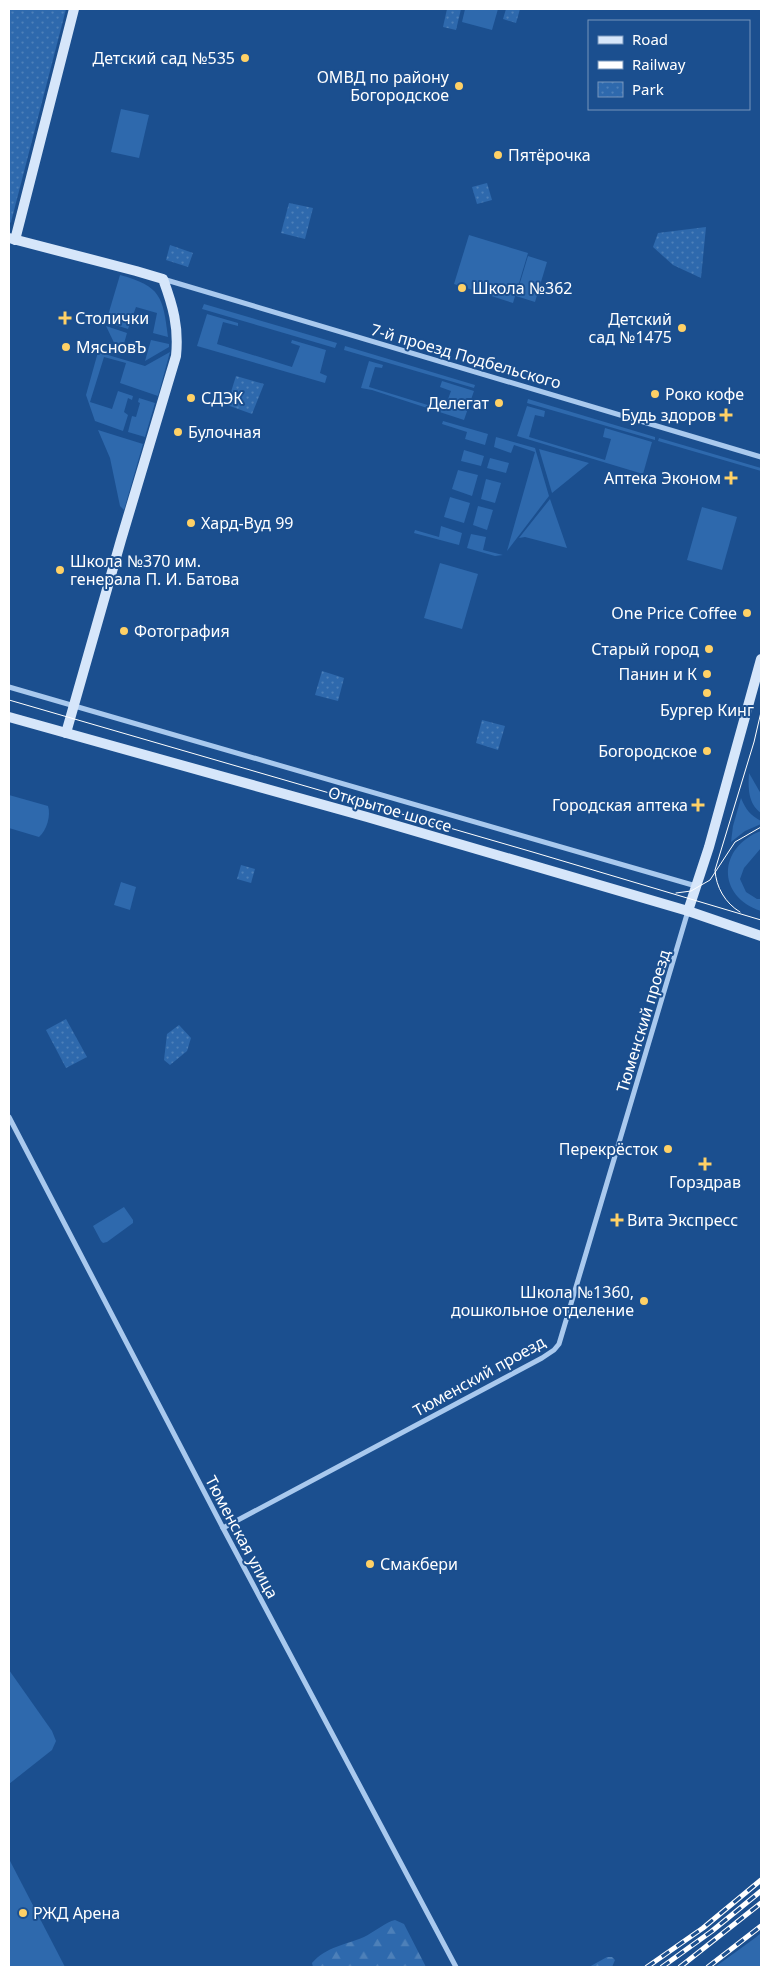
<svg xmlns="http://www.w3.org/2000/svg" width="770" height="1976" font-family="'Noto Sans',sans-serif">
  <defs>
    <pattern id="forest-firs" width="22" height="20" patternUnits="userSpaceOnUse" patternTransform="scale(1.25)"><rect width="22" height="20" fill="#2e69ad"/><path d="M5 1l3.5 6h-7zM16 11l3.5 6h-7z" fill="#4d80b9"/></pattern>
    <pattern id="park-dots" width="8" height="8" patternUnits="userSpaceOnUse" patternTransform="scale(1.25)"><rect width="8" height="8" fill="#2e69ad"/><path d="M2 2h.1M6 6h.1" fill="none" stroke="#4d80b9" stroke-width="1.8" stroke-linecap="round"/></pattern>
  </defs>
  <rect width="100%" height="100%" fill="#1b4f8f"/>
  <g fill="#2e69ad">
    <polygon points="465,9 498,9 492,30 462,22"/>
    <polygon points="121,109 149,115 139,158 111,152"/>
    <polygon points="469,235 528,253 513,303 454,284"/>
    <polygon points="528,256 547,262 535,302 516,296"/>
    <path d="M120,275C161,286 163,297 168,337L153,333L157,313L136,307L128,329L106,322Z"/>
    <polygon points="204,304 337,343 335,348 202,309"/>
    <polygon points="207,314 238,323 238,326 223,322 217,344 292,367 300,346 291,343 292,340 326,350 320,373 327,376 325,383 197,346"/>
    <polygon points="106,326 127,333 121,354 119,353"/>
    <polygon points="151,340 169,344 169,347 145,361"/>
    <polygon points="345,346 475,385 474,388 344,350"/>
    <polygon points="98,352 145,366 170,352 158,396 120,383 126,363 104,357 90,402 112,409 118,391 133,396 132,400 128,398 124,412 128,415 123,431 95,421 86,395"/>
    <polygon points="369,361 383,365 382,368 375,367 369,387 444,410 451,391 440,387 442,381 474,391 464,420 372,390 361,388"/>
    <polygon points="139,398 155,403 145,437 128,432 132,416 136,417 140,403 138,402"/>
    <polygon points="528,399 655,437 655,440 527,403"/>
    <polygon points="527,406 545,411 544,417 535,415 529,437 605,460 611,439 603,437 605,428 652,442 643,474 517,436"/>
    <polygon points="443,421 488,434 485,445 465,439 467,432 442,424"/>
    <polygon points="98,430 143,444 124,510 120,506 110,458"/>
    <polygon points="496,437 535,448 549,496 507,551 535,452 514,445 511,453 494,447"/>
    <polygon points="659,438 761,468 761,471 658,441"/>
    <polygon points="539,449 589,463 552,493"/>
    <polygon points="464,450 484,456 481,466 461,461"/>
    <polygon points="490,458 509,463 506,473 487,468"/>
    <polygon points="458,470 478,475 472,496 452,489"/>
    <polygon points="486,479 501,483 495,503 481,499"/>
    <polygon points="450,497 470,503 464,523 444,517"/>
    <polygon points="550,499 567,548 525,537 519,538"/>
    <polygon points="478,506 493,510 487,530 473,525"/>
    <polygon points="702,507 737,517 722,570 687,560"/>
    <polygon points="441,526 462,533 459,545 414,533 415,530 439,537"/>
    <polygon points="471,534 486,537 483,550 503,555 495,556 467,548"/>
    <polygon points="440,563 478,574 462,629 424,618"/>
    <path d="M749,773L761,794V813C748,804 748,788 749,773Z"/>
    <path d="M9,795L48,806C51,815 47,830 39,837L9,828Z"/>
    <path d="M741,798C746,810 750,815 761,821V824L745,831L731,842L733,826Z"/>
    <path d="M761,831V848L744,868L740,879L746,892L757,899H761V911C716,896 718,847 761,831Z"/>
    <polygon points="121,882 136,887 130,910 114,905"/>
    <polygon points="124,1207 133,1220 133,1223 107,1242 103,1243 101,1241 93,1226"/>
    <polygon points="9,1670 52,1731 56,1741 52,1750 9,1784"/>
    <polygon points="9,1859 65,1967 9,1967"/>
    <polygon points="761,1933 761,1967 715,1967 755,1938"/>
  </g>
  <g fill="url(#forest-firs)">
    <path d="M395,1920L404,1924L426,1967H313L312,1963C326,1947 345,1945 364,1937C374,1932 386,1922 395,1920Z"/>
    <polygon points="607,1957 612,1957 615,1960 612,1967 589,1967"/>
  </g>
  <g fill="url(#park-dots)">
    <polygon points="10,9 66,9 11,222 9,224"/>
    <polygon points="447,9 461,9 456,30 443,27"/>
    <polygon points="506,9 520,9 516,23 503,19"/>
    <polygon points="487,183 492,200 477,204 472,187"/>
    <polygon points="289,203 313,208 305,239 281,233"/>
    <polygon points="706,227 701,278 673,265 653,247 658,233"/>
    <polygon points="170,245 193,253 188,267 166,260"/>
    <polygon points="236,376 264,384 252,414 227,405"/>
    <polygon points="322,671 344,678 338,701 315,695"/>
    <polygon points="482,720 505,726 498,750 476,743"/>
    <polygon points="241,865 255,869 251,883 237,879"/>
    <polygon points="66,1019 87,1057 66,1068 46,1030"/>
    <polygon points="179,1025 191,1038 187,1051 170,1065 164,1060 167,1034"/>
  </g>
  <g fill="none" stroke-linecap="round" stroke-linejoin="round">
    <g stroke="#a9c9ee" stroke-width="5">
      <polyline points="163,279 761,457"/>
      <polyline points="9,687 696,886"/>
      <polyline points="9,1117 223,1528 456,1967"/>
      <polyline points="223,1528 542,1358 554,1350 559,1344 688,911"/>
    </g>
    <g stroke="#d6e6fa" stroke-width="10">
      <path d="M9,238L136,271L163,279C173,306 179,327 176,356L121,540L66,733"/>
      <polyline points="15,240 74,9"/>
      <polyline points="9,717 367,817 688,911 761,936"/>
      <polyline points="688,911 709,847 761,659"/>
    </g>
    <g stroke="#fff" stroke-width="1">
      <polyline points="9,700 536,853 761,920"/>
      <polyline points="676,893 691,891 710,880 735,842 761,827"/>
      <path d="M740,912C725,903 716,887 715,870L754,742L761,712"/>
    </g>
    <g stroke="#fff" stroke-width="5">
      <g id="rail">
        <polyline points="647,1967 703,1928 761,1880"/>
        <polyline points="662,1967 712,1931 761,1891"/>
        <polyline points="680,1967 761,1903"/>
        <polyline points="708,1967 761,1926"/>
      </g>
    </g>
    <use href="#rail" stroke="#1b4f8f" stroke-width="3" stroke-dasharray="9" stroke-linecap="butt"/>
  </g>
  <g fill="#ffd166" stroke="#1b4f8f" stroke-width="2">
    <circle cx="245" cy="58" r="5"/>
    <circle cx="459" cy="86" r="5"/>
    <circle cx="498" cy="155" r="5"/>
    <circle cx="462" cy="288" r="5"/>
    <path d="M62.5 310.5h5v5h5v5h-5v5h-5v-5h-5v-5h5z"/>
    <circle cx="682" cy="328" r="5"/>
    <circle cx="66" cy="347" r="5"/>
    <circle cx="655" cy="394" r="5"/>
    <circle cx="191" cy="398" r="5"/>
    <circle cx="499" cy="403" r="5"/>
    <path d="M723.5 407.5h5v5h5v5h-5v5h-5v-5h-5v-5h5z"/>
    <circle cx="178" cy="432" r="5"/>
    <path d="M728.5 470.5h5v5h5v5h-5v5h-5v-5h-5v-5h5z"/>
    <circle cx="191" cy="523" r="5"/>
    <circle cx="60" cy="570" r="5"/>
    <circle cx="747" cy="613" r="5"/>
    <circle cx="124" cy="631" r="5"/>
    <circle cx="709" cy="649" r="5"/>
    <circle cx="707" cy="674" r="5"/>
    <circle cx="707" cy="693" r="5"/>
    <circle cx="707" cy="751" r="5"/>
    <path d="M695.5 797.5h5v5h5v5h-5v5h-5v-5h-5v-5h5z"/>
    <circle cx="668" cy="1149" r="5"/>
    <path d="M702.5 1156.5h5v5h5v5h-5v5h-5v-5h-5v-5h5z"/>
    <path d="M614.5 1212.5h5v5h5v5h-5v5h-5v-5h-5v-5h5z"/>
    <circle cx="644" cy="1301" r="5"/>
    <circle cx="370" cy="1564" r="5"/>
    <circle cx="23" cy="1913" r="5"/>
  </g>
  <g text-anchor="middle" stroke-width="4" stroke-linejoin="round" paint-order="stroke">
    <g font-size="16" fill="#fff" stroke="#1b4f8f" text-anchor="end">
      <text x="235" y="64">Детский сад №535</text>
      <text x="449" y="83">ОМВД по району<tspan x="449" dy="18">Богородское</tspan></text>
      <text x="508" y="161" text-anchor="start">Пятёрочка</text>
      <text x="472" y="294" text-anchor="start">Школа №362</text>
      <text x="75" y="324" text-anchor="start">Столички</text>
      <text x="672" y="325">Детский<tspan x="672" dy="18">сад №1475</tspan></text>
      <text x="76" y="353" text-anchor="start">МясновЪ</text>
      <text x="665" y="400" text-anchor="start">Роко кофе</text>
      <text x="201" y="404" text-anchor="start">СДЭК</text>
      <text x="489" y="409">Делегат</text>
      <text x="716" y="421">Будь здоров</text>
      <text x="188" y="438" text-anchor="start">Булочная</text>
      <text x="721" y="484">Аптека Эконом</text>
      <text x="201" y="529" text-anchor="start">Хард-Вуд 99</text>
      <text x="70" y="567" text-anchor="start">Школа №370 им.<tspan x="70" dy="18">генерала П. И. Батова</tspan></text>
      <text x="737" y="619">One Price Coffee</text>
      <text x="134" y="637" text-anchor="start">Фотография</text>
      <text x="699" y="655">Старый город</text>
      <text x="697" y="680">Панин и К</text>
      <text x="707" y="716" text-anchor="middle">Бургер Кинг</text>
      <text x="697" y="757">Богородское</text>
      <text x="688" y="811">Городская аптека</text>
      <text x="658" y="1155">Перекрёсток</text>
      <text x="705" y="1188" text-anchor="middle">Горздрав</text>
      <text x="627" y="1226" text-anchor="start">Вита Экспресс</text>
      <text x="634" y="1298">Школа №1360,<tspan x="634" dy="18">дошкольное отделение</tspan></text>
      <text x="380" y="1570" text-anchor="start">Смакбери</text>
      <text x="33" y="1919" text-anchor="start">РЖД Арена</text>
    </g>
    <g font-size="16" fill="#fff" stroke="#1b4f8f">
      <text transform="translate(466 356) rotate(16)" y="6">7-й проезд Подбельского</text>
      <text transform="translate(390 809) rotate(16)" y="6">Открытое шоссе</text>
      <text transform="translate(643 1021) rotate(-73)" y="6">Тюменский проезд</text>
      <text transform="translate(479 1376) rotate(-29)" y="6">Тюменский проезд</text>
      <text transform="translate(242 1537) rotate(62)" y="6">Тюменская улица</text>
    </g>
  </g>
  <rect width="770" height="1976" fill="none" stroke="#ffffff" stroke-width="20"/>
  <rect x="588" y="20" width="162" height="90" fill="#1b4f8f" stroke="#7695bc"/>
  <rect x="598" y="36" width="25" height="8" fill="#d6e6fa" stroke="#7695bc"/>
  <text x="632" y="45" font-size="15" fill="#ffffff">Road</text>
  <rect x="598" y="61" width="25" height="8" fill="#ffffff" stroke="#7695bc"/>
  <text x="632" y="70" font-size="15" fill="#ffffff">Railway</text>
  <rect x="598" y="82" width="25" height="15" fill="url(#park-dots)" stroke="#7695bc"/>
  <text x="632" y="95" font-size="15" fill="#ffffff">Park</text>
</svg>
